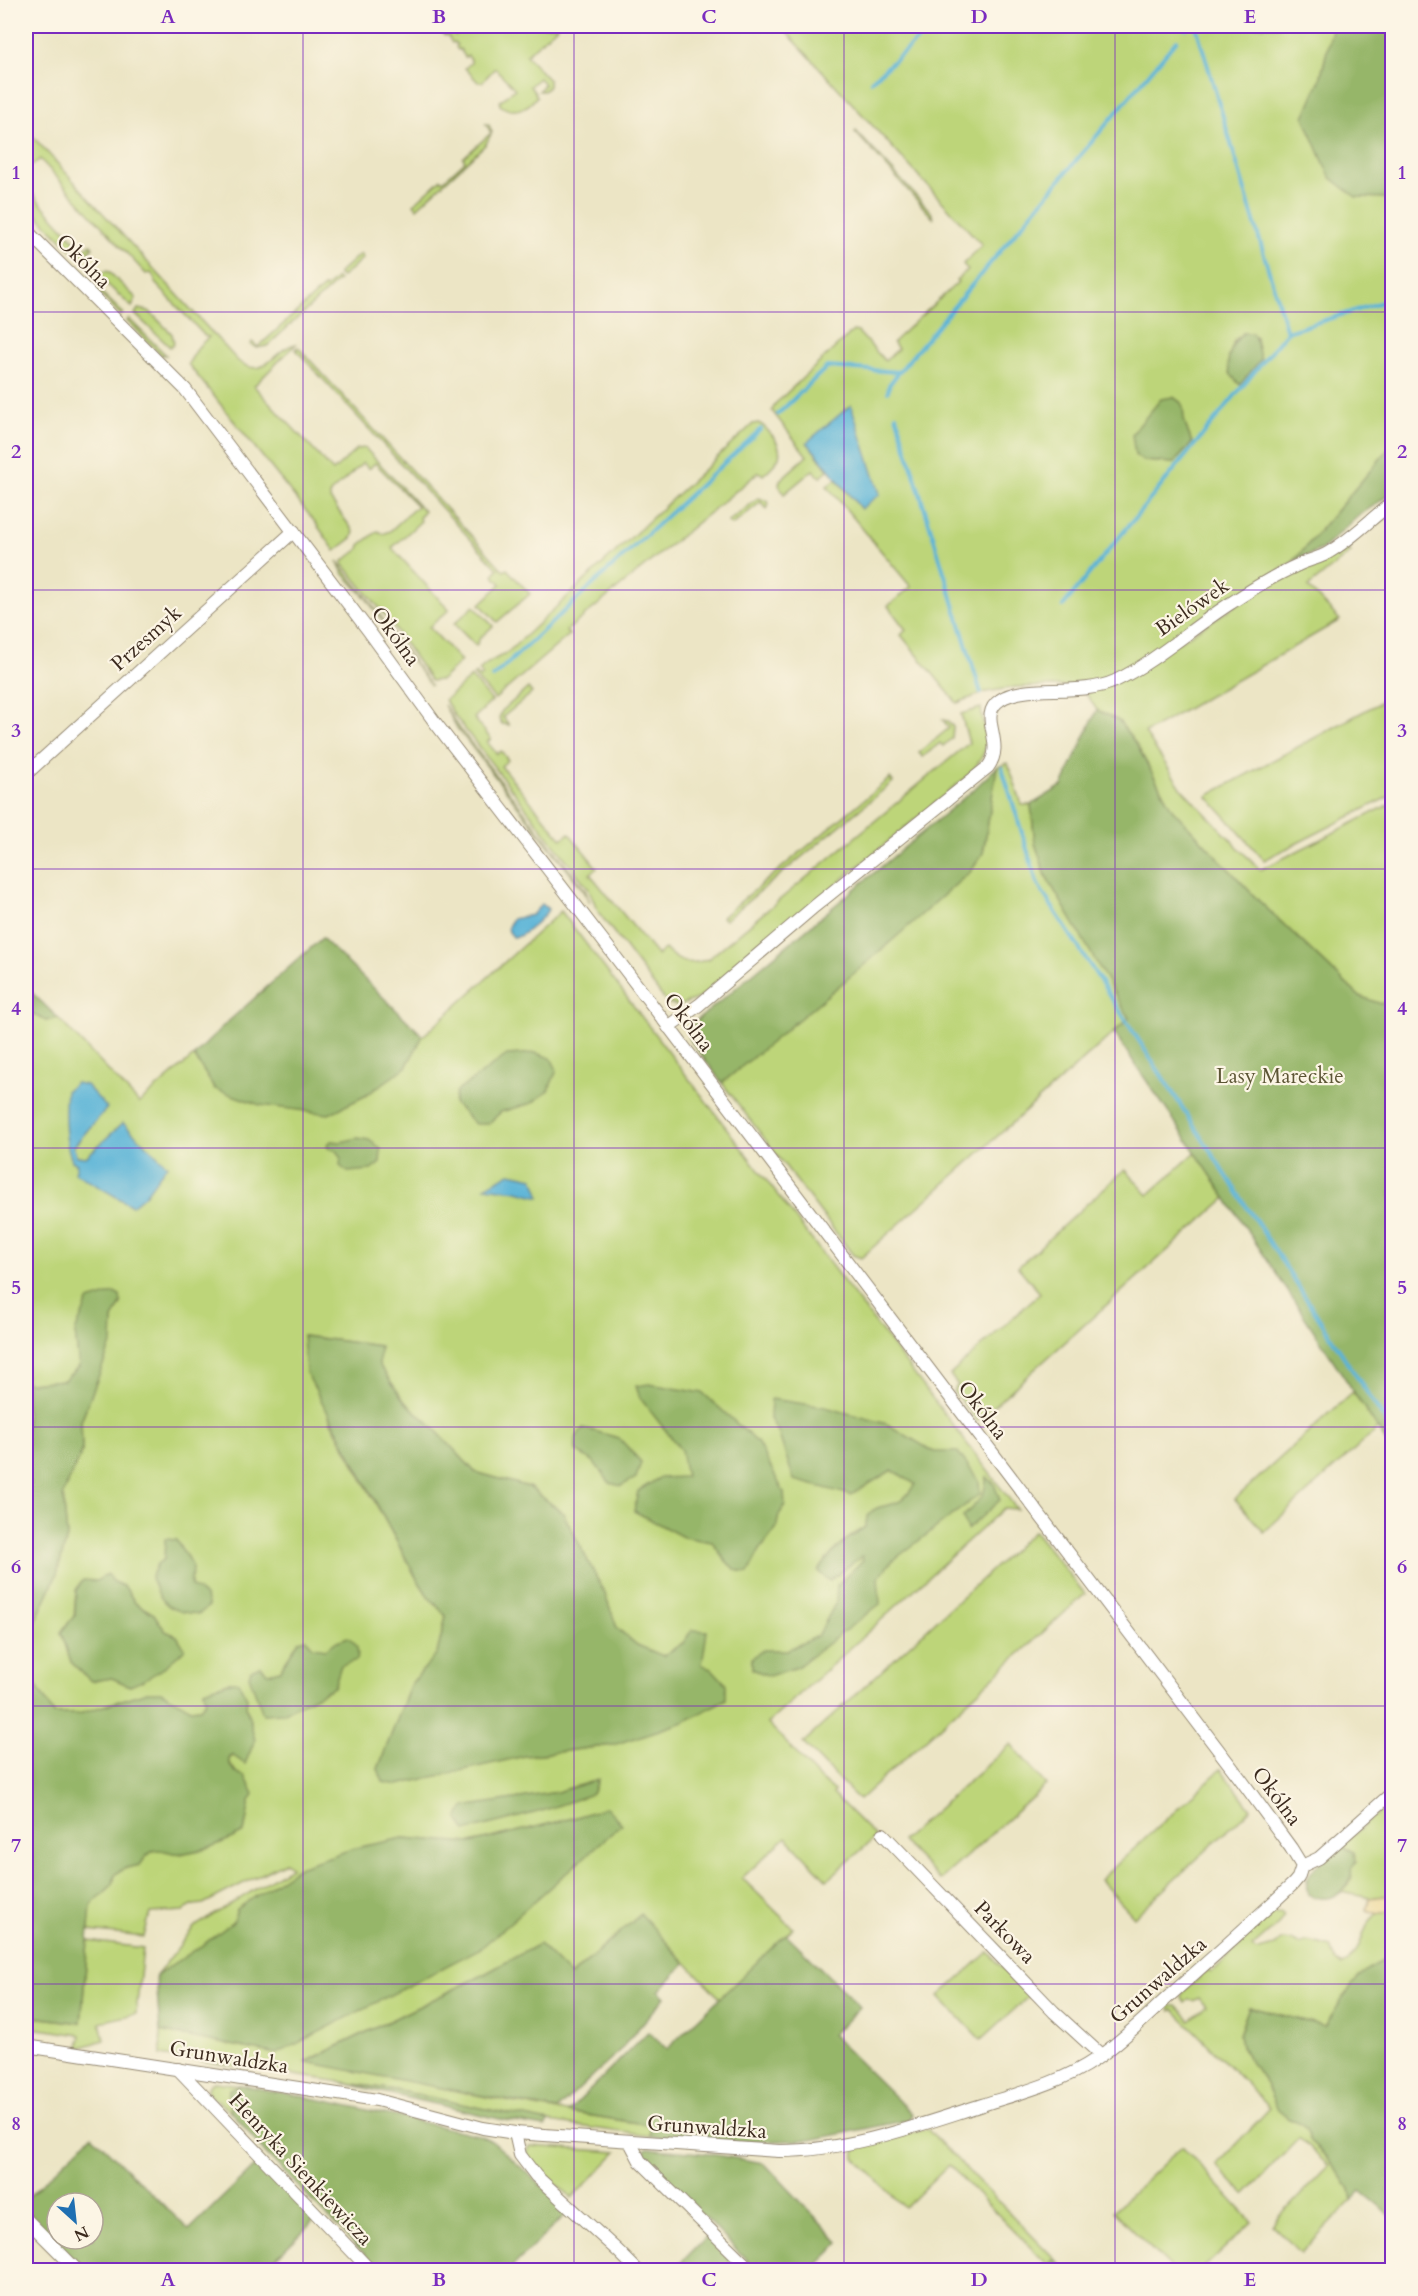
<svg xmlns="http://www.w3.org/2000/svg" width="1418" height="2296" font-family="Cardo,serif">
  <rect width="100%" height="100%" fill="#fcf5e5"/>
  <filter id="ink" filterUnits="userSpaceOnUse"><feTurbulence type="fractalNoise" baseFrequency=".0167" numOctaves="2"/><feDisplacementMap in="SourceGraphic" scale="12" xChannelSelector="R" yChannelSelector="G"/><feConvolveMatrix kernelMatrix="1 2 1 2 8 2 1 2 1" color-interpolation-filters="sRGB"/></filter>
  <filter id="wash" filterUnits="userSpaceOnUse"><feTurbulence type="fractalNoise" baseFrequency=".008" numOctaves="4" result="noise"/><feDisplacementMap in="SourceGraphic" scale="24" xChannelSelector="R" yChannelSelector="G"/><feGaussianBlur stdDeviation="1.35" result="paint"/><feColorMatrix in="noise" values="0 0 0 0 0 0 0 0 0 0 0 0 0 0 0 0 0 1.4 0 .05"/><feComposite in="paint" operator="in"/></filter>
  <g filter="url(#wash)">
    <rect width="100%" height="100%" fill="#ece5c5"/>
    <g fill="#bdd579" stroke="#7c804c" stroke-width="1.5" fill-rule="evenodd">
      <path d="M439,26H445L456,36L447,26H558L526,55L549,80V86L544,91H539L544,84L539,78L530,86L537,96C528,109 513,115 500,105V101L515,89L495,68L482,82H478L465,68L471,63V60L468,56L465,57L460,49L458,50L456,47L457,45L454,42L452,43L447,34L445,36L442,33L444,31Z"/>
      <path d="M781,26H1333L1320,80L1305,117L1356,197L1392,198V445L1294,561L1143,660L1106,679L1064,686L1016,687L986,692L957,703L901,635L906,630L888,606L911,587L827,486L836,479L861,509L807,442L828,470L820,477L813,470L784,494L779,485L780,480L807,456L772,411L775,404L853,331L858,332L885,361L898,349L893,342L958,282L956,280L968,270L963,264L982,245ZM1243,333L1256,337L1258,353L1231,352L1234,341ZM1183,418L1192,443L1174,463L1143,461L1135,455Z"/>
      <polygon points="486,124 489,125 492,132 486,144 417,208 414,204 441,179 443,181 465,161 463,158 491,133"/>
      <path d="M26,129L238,361C267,382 273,348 296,344L254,386L333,471L357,449L365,448L424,511L419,518L421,521L392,548L449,610L429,627L461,661L441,680L431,681L385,615L343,564V561L359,549L360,545L378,531L383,534L390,531L417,506L375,463L369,469L363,463L330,493V499L354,532L352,538L335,551L315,522L188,364L199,346L209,337L205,336L155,283V278L151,273L146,274L40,159L33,165L26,160Z"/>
      <polygon points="856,131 931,212 934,219 855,132"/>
      <polygon points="26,187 83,250 91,244 93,247 81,259 26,204"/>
      <polygon points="26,217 71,261 63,258 26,222"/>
      <polygon points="360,254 363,258 342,277 338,274"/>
      <polygon points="106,271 109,272 136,298 132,307 97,275"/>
      <polygon points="337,278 339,280 267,346 257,348 251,345 252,342 258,347 324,287 326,288"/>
      <polygon points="90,282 123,313 121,315 93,288"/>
      <polygon points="138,309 149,311 172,334 174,343 170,347 135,314"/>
      <polygon points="129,319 166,355 161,355 127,321"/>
      <polygon points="298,347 504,571 507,569 530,594 497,622 480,604 501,584 493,575 498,569 297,351 296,349"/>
      <path d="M758,423C764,425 767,430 772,435C787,454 778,462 763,475L759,472L566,631L569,635L495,699L473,675L476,673L480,678L483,675L479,670L488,663L508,652L753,424Z"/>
      <polygon points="759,498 767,501 769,504 767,509 761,502 732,525 728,522"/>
      <polygon points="1346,548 1351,552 1308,587 1340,620 1145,733 1182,789 1260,870 1392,803 1392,998 1381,1004 1359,996 1258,900 1172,809 1136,744 1119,721 1097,710 1086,694 1188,636 1269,584"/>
      <polygon points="337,561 367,598 431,686 366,598 343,573"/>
      <polygon points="474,606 493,626 480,638 476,646 454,624"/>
      <path d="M471,677L492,701L474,718L491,739L487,742L497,754L501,751L508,760L501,766L562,839L569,833L597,868L590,874L657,955L665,949C678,963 690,966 708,959L969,743L961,714L981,708C986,744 993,750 965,778L699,998L678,1006L667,1003L599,913L588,888L454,715L445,700Z"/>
      <polygon points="528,688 532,693 503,717 509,725 502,724 499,718 502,711"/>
      <polygon points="1392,696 1392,795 1264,860 1207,796"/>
      <polygon points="444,705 460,729 585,890 590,903 584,891 457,728"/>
      <polygon points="943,720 948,721 953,727 952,738 943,746 940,743 923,757 919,753 949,728"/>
      <polygon points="1008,763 1022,805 1031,805 1035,843 1046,876 1130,1018 861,1258 853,1255 722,1083 971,871 983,853 997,767"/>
      <polygon points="890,778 893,782 725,920 722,917"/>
      <path d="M561,911L1017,1509L1004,1508L768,1723L820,1779L834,1791L833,1794L876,1837L827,1880L786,1837L742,1878L793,1928L720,1998L640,1915L570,1976L539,1944L481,1976L307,2061L541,2108L650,2125V2136L549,2122L395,2090L161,2055L160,2031L277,2054L606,1808L577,1817L471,1843L403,1838L238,1909L233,1922L204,1944L156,1976L194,1927L291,1867L285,1862L203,1904L194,1905L183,1911L150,1913L144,1937L89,1931L90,1905L113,1884L115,1874L126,1868L139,1865L147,1854L160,1848L182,1854L244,1832C249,1806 252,1800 238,1776C235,1769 230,1766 229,1759L255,1741L246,1706L229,1682L204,1690L206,1701L200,1708L191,1709L147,1692L79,1714H53L26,1669V1654L32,1629L57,1574L67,1537L63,1494L82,1451L81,1421L111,1342L113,1319L121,1303L75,1332L79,1366L64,1380L29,1383L26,1382V1010L46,1021L58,1018L139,1103L194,1056L215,1089L406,1067L423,1036ZM76,1083L106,1108L73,1147L77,1156L86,1157L123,1123L167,1166L72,1161ZM303,1336L379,1346V1365L405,1402L429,1423L475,1472L529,1487L563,1513L605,1594L617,1628L637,1645L663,1656L683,1643L692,1630L702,1665L613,1745L525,1756L378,1769L411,1684L437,1654L446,1616L428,1596L416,1577L331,1422ZM97,1581L114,1582L125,1587L135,1603L154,1614L165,1631L177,1636L130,1686L112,1678L91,1681L71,1662L76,1590ZM598,1780L592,1794L557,1792Z"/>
      <polygon points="1196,1152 1226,1198 977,1421 953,1391 958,1385 950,1375 1040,1293 1018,1267 1125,1169 1148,1195"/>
      <polygon points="1353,1392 1378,1428 1264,1532 1235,1499"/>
      <polygon points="1034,1531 1085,1594 859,1800 803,1743"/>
      <polygon points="1011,1744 1046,1785 940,1880 902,1841"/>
      <polygon points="1221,1769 1251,1809 1134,1917 1100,1880"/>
      <polygon points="1392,1801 1392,1895 1370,1898 1342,1892 1349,1885 1352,1877 1342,1845"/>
      <path d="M1392,1910V1958L1384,1960L1335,2011L1325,2026L1249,2007L1239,2034L1241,2046L1266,2084L1279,2110L1289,2119L1297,2121L1304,2126L1308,2133L1310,2142L1327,2157L1342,2177L1350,2189L1352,2200L1301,2253L1272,2225L1329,2165L1299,2138L1245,2195L1216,2165L1270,2108L1173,2009L1171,2011L1168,2005H1176L1190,2020L1206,2007L1199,1998L1193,2001L1189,1999L1185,2003L1182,1998L1183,1992L1209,1969L1212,1972L1241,1945L1238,1942L1268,1915L1281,1912L1284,1916L1279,1923L1252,1947L1256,1951L1274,1946L1281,1940L1292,1941L1299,1944L1307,1941L1331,1947L1336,1961L1342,1966C1365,1954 1359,1924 1378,1914C1382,1912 1388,1911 1392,1910Z"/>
      <polygon points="88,1941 143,1948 136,2014 100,2022 104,2040 79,2048 81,2035 26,2027 26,2016 81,2023"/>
      <polygon points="988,1952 1029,1996 981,2040 939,1996"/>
      <polygon points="215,2082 240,2085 229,2090 228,2100 232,2112 209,2095 207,2089 211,2083"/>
      <polygon points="927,2129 1055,2259 1048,2265 949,2165 905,2208 855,2158 855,2147"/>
      <polygon points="530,2146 617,2152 572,2198 526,2156"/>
      <polygon points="1182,2146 1252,2222 1201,2270 1172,2270 1114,2211"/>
    </g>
    <g fill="#96b669" stroke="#687044" stroke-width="1.5" fill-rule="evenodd">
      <polygon points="1333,26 1392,26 1392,198 1356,197 1330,177 1304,117 1320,80"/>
      <path d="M1243,333H1252C1258,340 1257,350 1261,359L1240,385C1237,381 1232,377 1230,373C1224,359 1234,341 1243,333Z"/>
      <path d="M1173,397C1186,405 1182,405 1184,418C1185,426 1189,435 1192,443L1174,463L1143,461L1135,455L1132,434L1161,399Z"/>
      <polygon points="1392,445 1392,493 1357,517 1322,549 1294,561"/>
      <path d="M1097,710L1119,721L1136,744L1172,809L1258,900L1359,996L1381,1004L1392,998V1451C1328,1351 1262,1252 1196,1153C1169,1112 1140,1073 1114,1032L1129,1018L1046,876L1035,843L1031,805L1062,786Z"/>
      <polygon points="997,767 983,853 971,871 870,960 722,1083 689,1038 694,1023 972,791"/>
      <polygon points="322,938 423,1036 406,1067 365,1096 329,1114 260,1105 215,1089 194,1056 221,1028"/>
      <polygon points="26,987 58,1018 46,1021 26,1010"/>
      <polygon points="536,1053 551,1058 557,1070 548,1091 532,1103 501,1112 488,1124 475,1124 454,1103 456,1092 507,1055"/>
      <polygon points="358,1138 369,1140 381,1149 380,1163 371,1170 348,1172 340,1166 341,1156 337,1151 328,1148 327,1144 331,1141 341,1142"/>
      <polygon points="114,1293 120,1296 121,1303 113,1319 112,1342 81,1421 82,1451 63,1494 67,1537 57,1574 32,1629 26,1654 26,1382 29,1383 64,1380 79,1367 75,1332 88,1301"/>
      <polygon points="303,1336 380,1346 379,1365 405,1402 429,1423 475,1472 529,1487 563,1513 605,1594 617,1628 637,1645 663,1656 683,1643 692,1630 707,1631 702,1665 711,1668 726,1684 726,1699 684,1722 613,1745 525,1756 398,1785 383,1782 378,1769 411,1684 437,1654 446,1616 428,1596 416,1577 306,1372"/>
      <path d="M649,1384L703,1393L757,1442L769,1464L784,1493L785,1505L779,1515L776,1529L760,1550L748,1573C730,1572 722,1555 712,1542L683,1537L634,1511L638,1491L659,1478L686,1477L681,1450L640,1398L636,1386Z"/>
      <path d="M771,1399L825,1407L887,1424L934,1452H958L979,1481L980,1494L891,1562L878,1578L880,1604L797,1667L769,1676L752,1669V1658L763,1650H787L818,1636L836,1602L837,1585L863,1560L862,1556L829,1581L818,1571C830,1552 846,1539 865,1527C869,1503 881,1509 898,1502C905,1500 911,1490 915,1484L892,1470L851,1495L794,1480L778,1432L770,1419Z"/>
      <polygon points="583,1428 619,1438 641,1462 636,1478 621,1486 610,1483 593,1461 576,1451 575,1439"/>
      <polygon points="987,1477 994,1484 1000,1500 967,1530 963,1517 983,1496"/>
      <path d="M165,1539L176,1540L192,1565L191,1586L205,1596L209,1606L199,1614C170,1612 162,1606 151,1578L157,1564L164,1559Z"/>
      <path d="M107,1574L114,1582L125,1587L135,1603L154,1614L165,1631L177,1636L185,1649C168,1665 152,1678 130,1686L112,1678L91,1681L71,1662L61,1632L75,1615L76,1590L83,1580L97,1581Z"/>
      <path d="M348,1637C357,1644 359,1649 357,1660L341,1665L334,1687L283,1713L263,1714L249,1676L251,1670L260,1666L268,1673L280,1670L299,1641L306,1639L313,1647L326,1649L337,1641Z"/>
      <path d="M26,1669L54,1714H79L147,1692H161L191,1709L200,1708L206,1701L204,1690L229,1682H238L247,1698L246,1706L255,1740L245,1764L232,1755L229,1759C230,1769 236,1774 245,1776L254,1794L250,1801L244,1832C226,1842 205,1850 185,1853C164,1857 158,1837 140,1865L126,1868L115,1874L113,1884L91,1905L81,2023L26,2016Z"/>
      <polygon points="598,1780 592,1794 542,1811 465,1831 458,1819 464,1807 557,1792"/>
      <polygon points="606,1807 622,1824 481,1948 277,2054 160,2031 156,1976 204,1944 233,1922 237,1909 299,1867 355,1848 403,1838 471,1843 577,1817"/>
      <path d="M1342,1845L1354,1852L1356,1861L1351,1869C1355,1891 1326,1906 1308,1894C1300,1873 1327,1856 1342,1845Z"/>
      <polygon points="641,1914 685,1963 659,1991 665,1997 620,2050 557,2110 306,2062 481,1976 539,1944 571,1976"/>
      <polygon points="786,1934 860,2007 832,2035 912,2114 908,2120 810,2140 736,2142 650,2136 650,2125 568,2112 648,2032 667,2049"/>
      <path d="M1392,1958V2216L1361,2191L1352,2200L1350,2189L1342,2177L1327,2157L1310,2142L1308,2133L1304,2126L1297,2121L1289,2119L1278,2110L1266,2084L1241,2046L1239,2035L1249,2007L1325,2026C1346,1996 1354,1969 1392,1958Z"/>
      <polygon points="339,2082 395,2090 549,2122 545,2127 504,2120"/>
      <polygon points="240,2085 332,2102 482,2136 492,2141 569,2211 509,2270 380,2270 262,2149 232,2112 228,2100 229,2089"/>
      <path d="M92,2135L189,2230L257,2164L315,2220L263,2270H83L26,2212V2199ZM57,2203H93V2239H57Z"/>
      <polygon points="647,2148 710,2154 764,2163 840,2243 812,2270 757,2270 648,2161 643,2152"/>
      <polygon points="708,2235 745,2270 674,2270"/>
      <polygon points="1055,2259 1067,2270 1043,2270"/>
    </g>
    <polygon fill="#eeda9e" stroke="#94825e" stroke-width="1.5" points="1392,1895 1392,1910 1378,1914 1367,1910 1370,1898"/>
    <g fill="#59b3d7" stroke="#4a6e7a" stroke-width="1.5">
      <polygon points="851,405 880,494 861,509 807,442"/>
      <path d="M542,904L548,909C546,916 522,937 514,938L509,932L508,927L512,919L532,915Z"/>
      <path d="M76,1083L86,1085L107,1108L73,1147L77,1156L86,1157L123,1123L167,1165L145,1195L132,1206L75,1173L77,1164L72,1161C64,1140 64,1114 66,1091Z"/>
      <polygon points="510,1173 533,1178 540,1197 517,1191 485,1187"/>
    </g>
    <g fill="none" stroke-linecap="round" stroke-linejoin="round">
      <g stroke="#59b3d7" stroke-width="4">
        <polyline points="1186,29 1189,26"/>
        <polyline points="871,81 933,26"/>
        <polyline points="1287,332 1392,299"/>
        <polyline points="888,392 889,385 899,372"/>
        <polyline points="778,414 827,367 899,372 1177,40"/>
        <polyline points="896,415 981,693"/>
        <polyline points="1063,606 1287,332 1196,26"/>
        <polyline points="493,677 761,429"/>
        <polyline points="1002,768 1038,885 1392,1431"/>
      </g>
    </g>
  </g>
  <g filter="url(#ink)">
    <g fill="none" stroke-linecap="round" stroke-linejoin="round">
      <g stroke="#948872" stroke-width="14">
        <g id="street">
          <path d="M26,230L185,389L368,630L434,721L611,951L1242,1781L1291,1848L1302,1866L1298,1878L1293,1884C1252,1922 1210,1960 1168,1997C1145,2018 1122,2041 1096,2059C1063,2082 1020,2093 982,2105C916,2126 849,2151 779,2151L515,2133L483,2128L377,2100L26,2046"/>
          <polyline points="26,774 294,531"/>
          <path d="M668,1027L699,1005L815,906L988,767C1007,742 976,716 1000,700C1023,683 1080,697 1115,681C1155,662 1193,627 1231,603C1252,589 1275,575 1298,565C1306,561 1315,559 1324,555C1349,542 1370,519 1392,503"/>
          <polyline points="883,1834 1054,2012 1101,2055"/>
          <polyline points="1302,1866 1319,1858 1392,1793"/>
          <polyline points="178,2069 370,2270"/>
          <polyline points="515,2133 520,2155 536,2176 618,2251 637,2270"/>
          <polyline points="630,2142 640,2161 751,2270"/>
          <polyline points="26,2219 77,2270"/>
        </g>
      </g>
      <use href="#street" stroke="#fff" stroke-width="12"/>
    </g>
  </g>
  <path fill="none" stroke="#7b2cbf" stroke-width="1.5" stroke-opacity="0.55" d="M303,26V2270M574,26V2270M844,26V2270M1115,26V2270M26,312H1392M26,590H1392M26,869H1392M26,1148H1392M26,1427H1392M26,1706H1392M26,1984H1392"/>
  <g text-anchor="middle" stroke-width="4.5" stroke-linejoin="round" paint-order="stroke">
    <g font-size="21" fill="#3b2a1e" stroke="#fcf5e5">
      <text transform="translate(84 261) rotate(45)" y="7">Okólna</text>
      <text transform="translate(1192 607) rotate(-35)" y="7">Bielówek</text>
      <text transform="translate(396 636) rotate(54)" y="7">Okólna</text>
      <text transform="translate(146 638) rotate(-42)" y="7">Przesmyk</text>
      <text transform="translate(689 1022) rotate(53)" y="7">Okólna</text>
      <text transform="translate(983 1410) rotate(53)" y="7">Okólna</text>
      <text transform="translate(1277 1796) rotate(53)" y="7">Okólna</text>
      <text transform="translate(1005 1932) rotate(46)" y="7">Parkowa</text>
      <text transform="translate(1158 1980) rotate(-41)" y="7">Grunwaldzka</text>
      <text transform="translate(229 2057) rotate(9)" y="7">Grunwaldzka</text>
      <text transform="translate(707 2127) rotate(4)" y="7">Grunwaldzka</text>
      <text transform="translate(301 2169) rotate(47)" y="7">Henryka Sienkiewicza</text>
    </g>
    <g font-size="21" fill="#5c5535" stroke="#fcf5e5">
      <text x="1280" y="1083">Lasy Mareckie</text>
    </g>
  </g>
  <rect width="1418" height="2296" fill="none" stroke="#fcf5e5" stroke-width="66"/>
  <g transform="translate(75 2221) rotate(153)"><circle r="28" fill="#fcf5e5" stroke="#afa495" stroke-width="1.5"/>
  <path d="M0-4.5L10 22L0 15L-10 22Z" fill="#1f6fb2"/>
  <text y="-9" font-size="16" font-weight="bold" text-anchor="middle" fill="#3b2a1e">N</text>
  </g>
  <rect x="33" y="33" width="1352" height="2230" fill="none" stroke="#7b2cbf" stroke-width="2"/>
  <g font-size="20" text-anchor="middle" font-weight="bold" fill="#7b2cbf">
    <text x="168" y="23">A</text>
    <text x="439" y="23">B</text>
    <text x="709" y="23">C</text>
    <text x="979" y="23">D</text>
    <text x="1250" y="23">E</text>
    <text x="16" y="179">1</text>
    <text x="1402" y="179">1</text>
    <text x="16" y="458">2</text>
    <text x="1402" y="458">2</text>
    <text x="16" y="737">3</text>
    <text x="1402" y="737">3</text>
    <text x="16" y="1015">4</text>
    <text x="1402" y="1015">4</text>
    <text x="16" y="1294">5</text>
    <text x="1402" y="1294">5</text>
    <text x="16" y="1573">6</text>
    <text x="1402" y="1573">6</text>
    <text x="16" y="1852">7</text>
    <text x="1402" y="1852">7</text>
    <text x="16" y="2130">8</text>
    <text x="1402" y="2130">8</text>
    <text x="168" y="2286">A</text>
    <text x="439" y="2286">B</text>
    <text x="709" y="2286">C</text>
    <text x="979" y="2286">D</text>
    <text x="1250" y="2286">E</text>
  </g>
</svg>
